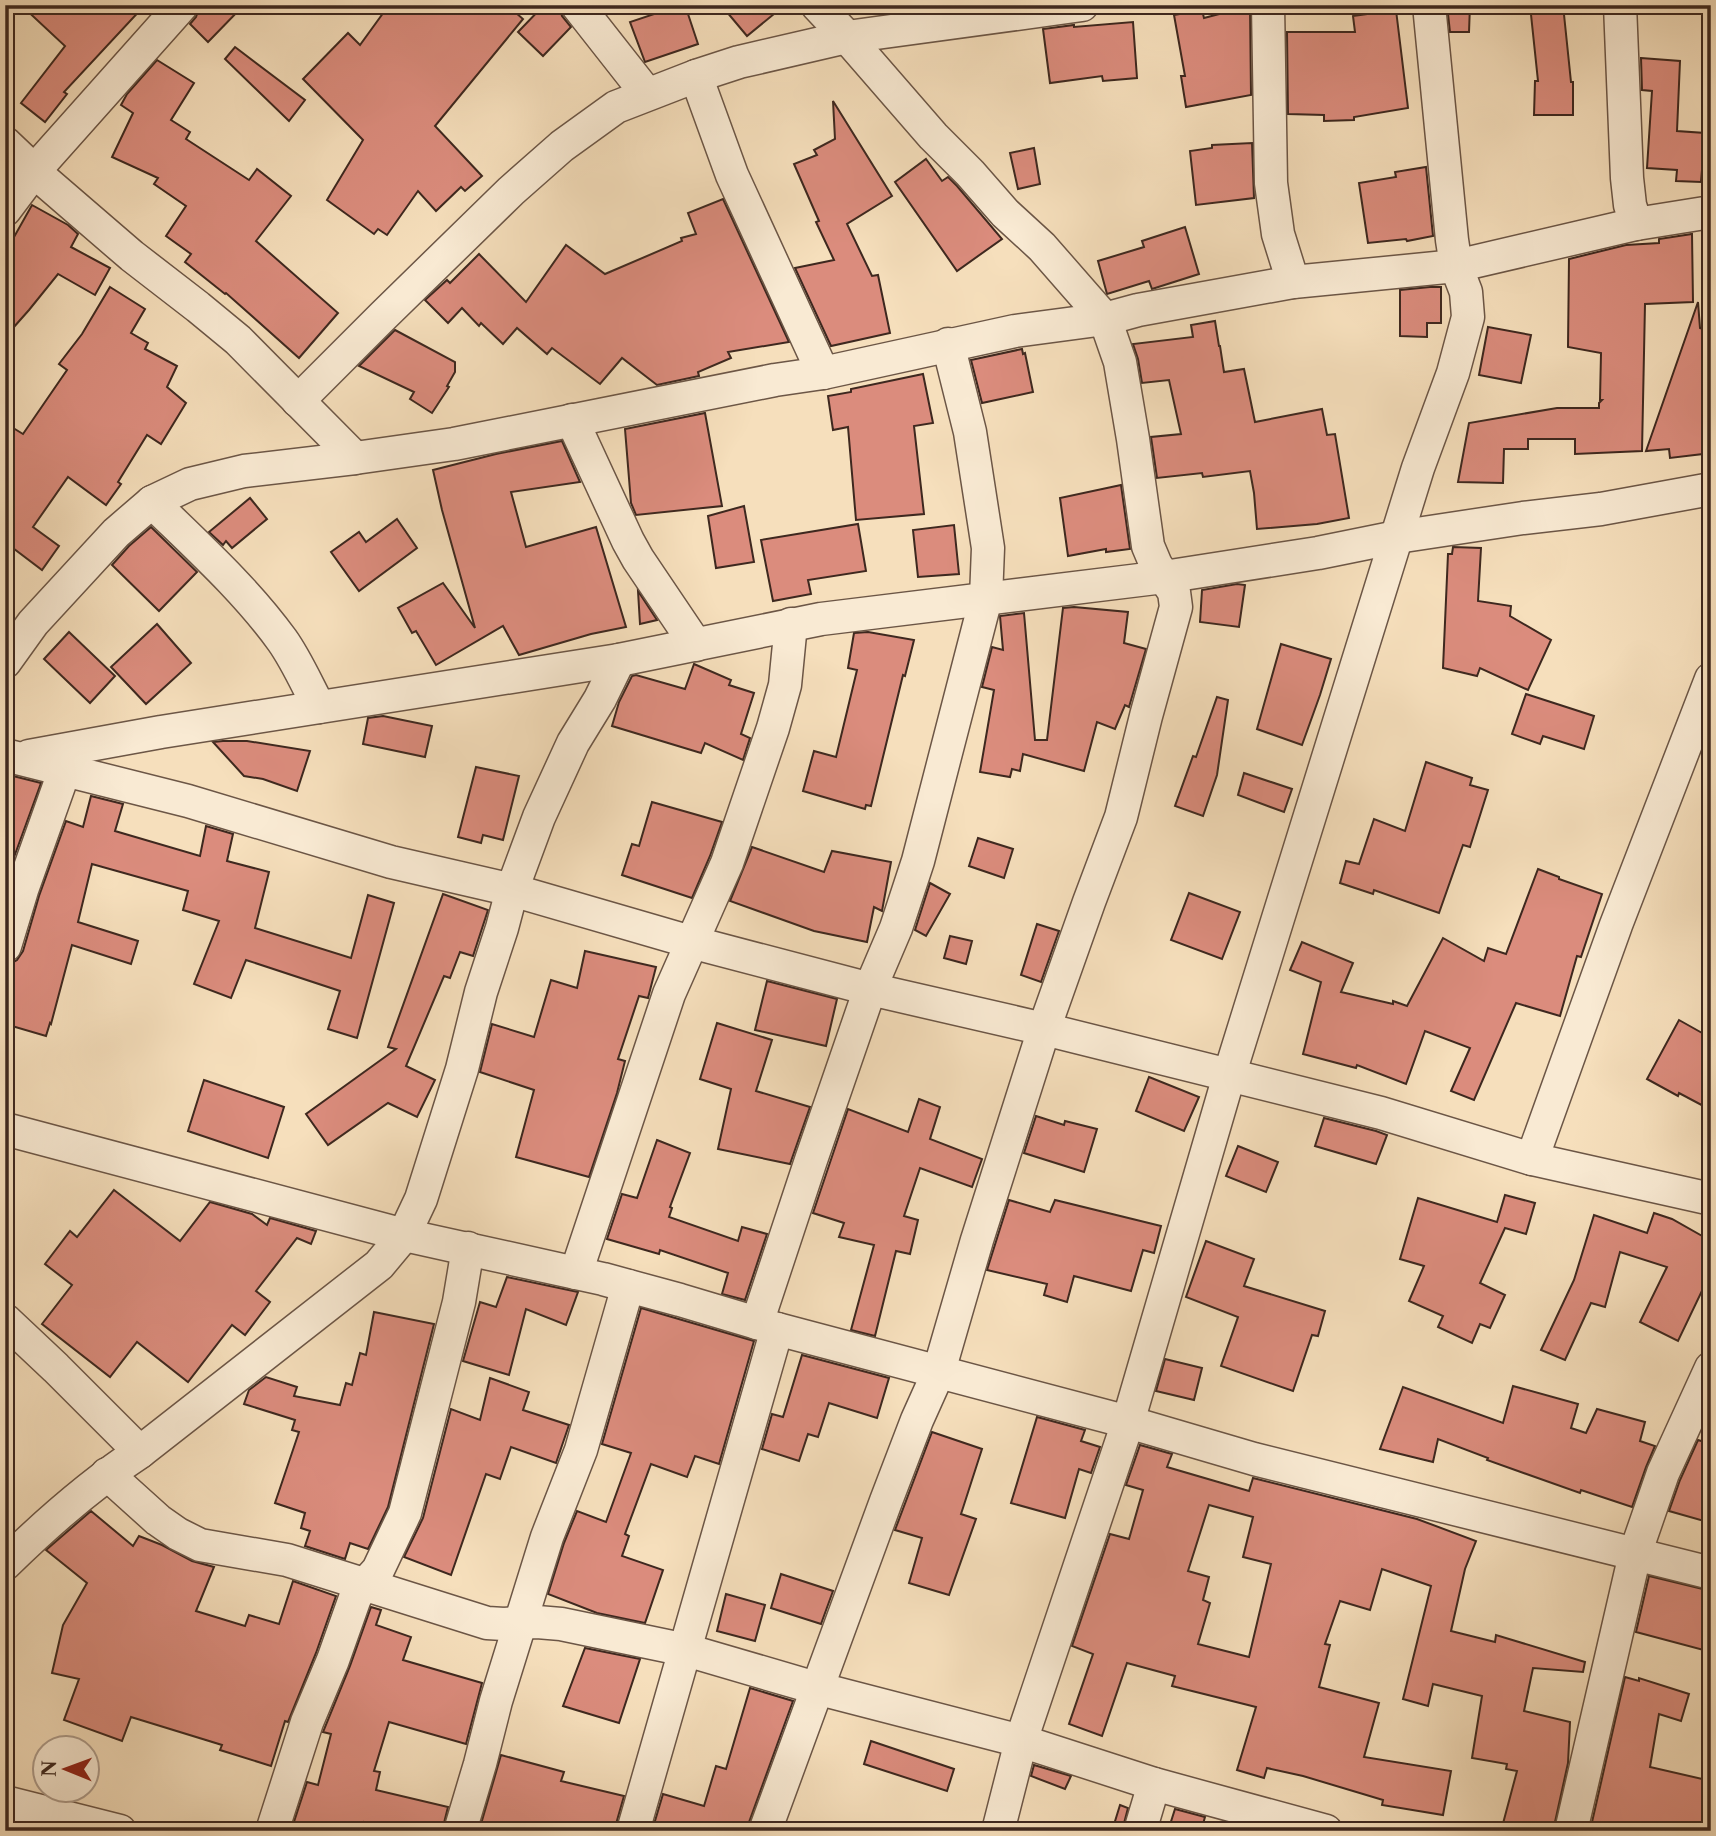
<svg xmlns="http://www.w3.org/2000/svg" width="1716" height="1836" font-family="'Libre Caslon Text',serif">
  <rect width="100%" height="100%" fill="#f6dfbc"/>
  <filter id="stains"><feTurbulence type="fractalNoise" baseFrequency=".00286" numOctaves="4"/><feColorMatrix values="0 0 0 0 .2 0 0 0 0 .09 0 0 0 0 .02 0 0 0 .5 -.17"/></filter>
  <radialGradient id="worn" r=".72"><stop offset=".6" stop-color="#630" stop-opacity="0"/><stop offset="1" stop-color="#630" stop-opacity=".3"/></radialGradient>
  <g fill="#db8c7d" stroke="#3e281f" stroke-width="2" fill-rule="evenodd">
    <polygon points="21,5 145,5 64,92 67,94 45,122 21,103 65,46"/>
    <polygon points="200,5 244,5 208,42 190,24 196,17"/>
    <polygon points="389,5 507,5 523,19 435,126 482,176 465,191 461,187 436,211 418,191 387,235 378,229 374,234 327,200 363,140 303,79 348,33 360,45"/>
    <polygon points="544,5 559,5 562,16 571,27 543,56 518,32"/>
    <polygon points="681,5 685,5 698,44 645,62 630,22"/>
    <polygon points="721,5 785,5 747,36"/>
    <polygon points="1447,5 1470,5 1469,32 1450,32"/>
    <polygon points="1530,5 1563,5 1571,82 1573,82 1573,115 1534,115 1535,81 1538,81"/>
    <polygon points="1250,6 1251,95 1186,107 1181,76 1185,76 1174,15 1202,10 1204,18"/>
    <polygon points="1396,10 1408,108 1354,117 1354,120 1324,121 1324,115 1288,114 1287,32 1355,32 1353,16"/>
    <polygon points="1133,22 1137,78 1103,81 1102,76 1050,83 1043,29 1074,25 1074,27"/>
    <polygon points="235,47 305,100 289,121 225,59"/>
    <polygon points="1641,58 1680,61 1677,131 1705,133 1701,182 1676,181 1677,170 1647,168 1652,91 1642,90"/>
    <polygon points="157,60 194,83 171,120 190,132 186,139 249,180 257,169 291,196 256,241 338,313 299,358 226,293 225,294 185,262 191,254 166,236 186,206 154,184 158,178 112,157 133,113 121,105 127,94"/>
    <polygon points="833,101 892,196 847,224 872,276 878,275 890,333 831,346 795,268 834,260 816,222 819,221 794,164 817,155 814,150 835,139"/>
    <polygon points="1252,143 1254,198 1196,205 1190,151 1212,148 1212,145"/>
    <polygon points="1034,148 1040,184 1018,189 1010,153"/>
    <polygon points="926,159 942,181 948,177 957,186 1002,239 957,271 895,182"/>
    <polygon points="1426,167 1433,236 1407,241 1406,239 1368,243 1359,183 1396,177 1395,172"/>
    <polygon points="723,199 789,342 728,352 731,358 698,372 699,376 657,385 622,358 600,384 552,348 547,354 517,328 503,344 481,323 479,326 462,308 448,323 425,300 447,280 450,283 479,254 526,302 566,245 605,274 682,241 681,238 696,234 688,213"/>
    <polygon points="32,205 68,225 78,234 71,247 110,268 95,295 58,274 29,310 5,337 5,253"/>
    <polygon points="1185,227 1199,274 1152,289 1149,281 1107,294 1098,261 1144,247 1142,241"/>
    <polygon points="1692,234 1693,302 1645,304 1642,451 1575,454 1575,439 1528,439 1528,449 1504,449 1503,483 1458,482 1469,423 1557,408 1599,408 1599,403 1602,400 1600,400 1601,353 1568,347 1569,259 1626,245 1659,243 1659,239"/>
    <polygon points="110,287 145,309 131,333 148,343 145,349 177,366 167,387 186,403 161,444 147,435 118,482 121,484 106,505 68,477 33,527 59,546 42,570 5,542 5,423 23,434 67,370 59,364 82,334"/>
    <polygon points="1430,287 1441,287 1441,323 1427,323 1427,337 1400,336 1400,290"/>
    <polygon points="1698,302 1700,328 1711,332 1711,363 1703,360 1708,423 1711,423 1711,453 1670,458 1669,449 1646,451"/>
    <polygon points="1215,321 1219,346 1220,346 1224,372 1244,369 1255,422 1322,409 1327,435 1335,434 1349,518 1317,524 1257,529 1254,493 1250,471 1203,477 1202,473 1157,478 1151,437 1181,434 1169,380 1142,383 1138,359 1133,344 1193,337 1191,325"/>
    <polygon points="1488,327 1531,335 1521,383 1479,375"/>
    <polygon points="395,330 455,362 455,372 447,386 449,387 432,413 410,399 414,392 359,366"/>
    <polygon points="1022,349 1023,354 1025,353 1033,392 982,403 971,360"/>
    <polygon points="923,374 933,423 914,426 924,514 856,520 848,427 833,430 828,396 851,392 851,389"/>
    <polygon points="705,413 722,506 636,515 631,503 625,429"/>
    <polygon points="562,441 580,482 511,492 526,547 596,527 626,627 591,634 519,655 503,626 436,665 416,631 412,633 398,608 443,583 475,628 442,510 433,470 496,454"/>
    <polygon points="1121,485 1130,549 1106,552 1106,549 1068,556 1060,498"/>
    <polygon points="250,498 267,519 232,548 226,541 223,545 209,532"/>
    <polygon points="744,506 754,562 716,568 708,516"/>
    <polygon points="397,519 417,548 359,591 331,552 359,532 366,542"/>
    <polygon points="858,524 866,571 808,580 811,594 773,601 761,540"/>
    <polygon points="954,525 959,574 918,577 913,530"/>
    <polygon points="151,527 197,572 159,611 112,565 129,546"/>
    <polygon points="1453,547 1481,548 1478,601 1511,606 1510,616 1551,640 1528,690 1480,668 1477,676 1443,668 1448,554 1452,554"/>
    <polygon points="1237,584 1245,585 1239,627 1200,622 1202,590"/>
    <polygon points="638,591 657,620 640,624"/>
    <polygon points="1074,607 1128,612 1124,643 1146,649 1129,707 1125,705 1115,729 1097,722 1084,771 1023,754 1020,771 1012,769 1010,777 980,772 994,690 982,687 992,647 1003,650 1000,616 1024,613 1035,740 1047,740 1063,608"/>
    <polygon points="157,624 191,663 146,704 111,667"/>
    <polygon points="69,632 115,676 90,703 44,659"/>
    <polygon points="868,632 914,640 905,676 903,675 871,806 866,805 865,809 803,791 814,751 836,757 857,670 848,668 854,633"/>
    <polygon points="1281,644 1331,659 1320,695 1302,745 1257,729"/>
    <polygon points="694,664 731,680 729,685 754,693 741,734 750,738 743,760 705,743 701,753 612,726 619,702 632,676 636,675 685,689"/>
    <polygon points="1526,694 1594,716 1584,749 1543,736 1540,744 1512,734"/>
    <polygon points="1217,697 1228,700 1217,775 1203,816 1175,806 1193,756 1196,757"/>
    <polygon points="383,716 432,726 425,757 363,744 368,718"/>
    <polygon points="223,741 247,741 310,751 297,791 263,779 244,776 213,742"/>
    <polygon points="1426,762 1472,778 1470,785 1488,790 1470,847 1463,845 1439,913 1374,890 1373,894 1340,883 1346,861 1359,864 1374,819 1405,831"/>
    <polygon points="476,767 519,776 503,840 483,835 481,843 458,837"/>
    <polygon points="1244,773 1292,789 1284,812 1238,795"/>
    <polygon points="5,774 41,783 5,882"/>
    <polygon points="91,796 123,804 115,831 200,856 206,826 233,834 227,861 269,872 255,928 351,958 368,895 394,903 357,1038 328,1029 340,991 246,960 231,998 194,984 219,921 183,910 188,891 92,864 78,922 138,941 131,964 72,945 51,1024 50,1023 46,1036 5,1024 5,964 10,964 17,960 23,951 39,896 66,821 83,827"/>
    <polygon points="652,802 722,822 710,856 692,898 622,875 632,844 639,846"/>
    <polygon points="978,838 1013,849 1004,878 969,866"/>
    <polygon points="752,847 824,872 832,851 891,862 882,911 874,907 867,942 814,931 730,901"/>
    <polygon points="1538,869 1559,877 1559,879 1602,894 1581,957 1577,956 1560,1016 1516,1003 1474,1100 1451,1091 1470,1048 1425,1031 1406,1084 1357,1065 1356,1068 1303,1054 1321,982 1290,970 1302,942 1353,963 1341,992 1393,1004 1393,1001 1407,1006 1443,938 1484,961 1488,948 1506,954"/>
    <polygon points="930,883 950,894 926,936 915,930"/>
    <polygon points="1189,893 1240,912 1222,959 1171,940"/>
    <polygon points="443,894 488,910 473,956 460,952 450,978 444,976 406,1066 435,1080 417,1117 388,1103 328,1145 306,1114 396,1049 388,1047"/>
    <polygon points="1037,924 1059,931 1041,982 1021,975"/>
    <polygon points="950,936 972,941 966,964 944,958"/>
    <polygon points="585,951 656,967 648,998 639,996 618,1059 625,1061 617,1093 589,1177 516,1157 534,1090 480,1072 492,1024 534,1037 551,980 577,988"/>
    <polygon points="767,981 837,999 826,1046 755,1030"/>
    <polygon points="1679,1020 1711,1038 1711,1110 1679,1093 1678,1096 1647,1079"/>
    <polygon points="717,1023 772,1040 756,1091 810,1107 790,1164 718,1149 731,1089 700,1079"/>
    <polygon points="1149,1077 1199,1097 1184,1131 1136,1111"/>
    <polygon points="204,1080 284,1107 268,1158 188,1131"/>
    <polygon points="919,1099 940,1107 930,1139 982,1159 972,1187 920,1168 904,1216 918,1220 910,1254 896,1251 875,1336 851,1330 874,1245 839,1237 844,1223 813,1213 848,1109 908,1132"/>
    <polygon points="1036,1116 1064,1125 1065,1121 1097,1129 1084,1172 1024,1153"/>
    <polygon points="1324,1118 1376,1131 1387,1135 1376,1164 1315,1146"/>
    <polygon points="657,1140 690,1153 670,1207 672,1208 669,1217 738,1241 742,1227 767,1234 745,1300 722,1294 728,1273 660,1250 659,1254 607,1239 622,1194 637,1198"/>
    <polygon points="1238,1146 1278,1162 1266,1192 1226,1176"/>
    <polygon points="114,1190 180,1241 210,1202 252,1214 267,1225 270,1218 316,1231 311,1244 297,1238 256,1291 270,1302 245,1335 232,1325 188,1382 137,1342 110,1377 42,1324 72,1285 45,1264 70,1231 77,1237"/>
    <polygon points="1505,1195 1535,1203 1526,1234 1505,1228 1480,1283 1505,1295 1490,1328 1480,1324 1472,1343 1438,1327 1443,1316 1409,1301 1424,1266 1400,1259 1418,1198 1497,1222"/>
    <polygon points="1009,1200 1050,1212 1055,1200 1161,1226 1154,1253 1143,1250 1131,1291 1074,1276 1067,1302 1044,1295 1047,1284 987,1270"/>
    <polygon points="1654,1213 1672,1219 1711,1241 1711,1272 1678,1341 1640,1322 1667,1267 1620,1252 1605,1307 1591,1303 1565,1360 1541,1350 1574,1280 1594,1215 1647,1233"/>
    <polygon points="1206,1241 1254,1259 1244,1286 1325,1311 1318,1336 1312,1335 1293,1391 1221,1366 1238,1317 1186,1297"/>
    <polygon points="507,1277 578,1292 566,1325 526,1309 509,1375 463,1361 480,1302 496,1307"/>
    <polygon points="641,1308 754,1341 719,1464 695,1456 687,1477 651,1464 625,1534 629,1536 622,1556 663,1570 645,1623 597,1613 548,1594 564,1543 577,1511 606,1522 631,1453 602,1444"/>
    <polygon points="374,1312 434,1324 388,1507 368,1549 350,1543 345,1559 305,1546 310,1531 301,1528 305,1513 275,1503 299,1432 292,1430 295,1420 244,1404 249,1390 266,1377 297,1387 294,1396 340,1405 346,1383 352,1385 360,1353 366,1355"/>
    <polygon points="802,1355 889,1378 877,1418 829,1403 818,1437 808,1434 799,1461 762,1449 772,1414 783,1417"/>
    <polygon points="1165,1359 1202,1368 1194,1400 1156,1391"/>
    <polygon points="490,1378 529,1392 523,1410 569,1425 556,1463 511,1447 500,1479 486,1474 451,1575 404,1557 423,1518 451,1409 480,1420"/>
    <polygon points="1513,1386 1578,1404 1571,1428 1586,1433 1597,1409 1645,1422 1640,1441 1655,1446 1646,1467 1632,1507 1581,1490 1580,1493 1487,1460 1488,1458 1438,1439 1433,1462 1380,1449 1403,1387 1503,1423"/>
    <polygon points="1037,1417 1085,1430 1081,1441 1100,1447 1091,1473 1079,1469 1065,1518 1011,1503"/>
    <polygon points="932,1432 982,1449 961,1514 976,1519 949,1595 909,1583 922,1538 895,1530"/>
    <polygon points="1698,1440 1711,1444 1711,1523 1669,1511 1680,1480"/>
    <path d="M1140,1445L1172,1454L1167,1467L1249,1491L1253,1478L1417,1519L1476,1541L1465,1569L1451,1631L1495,1642L1496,1635L1585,1662L1583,1672L1533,1668L1524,1711L1570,1722L1568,1763L1553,1831H1501L1517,1771L1506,1769L1507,1764L1472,1758L1482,1696L1433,1684L1428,1706L1403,1699L1431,1586L1382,1569L1370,1610L1340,1601L1325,1644L1330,1645L1319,1687L1379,1703L1364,1757L1451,1771L1443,1815L1382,1805L1383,1800L1303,1776L1267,1768L1264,1778L1237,1770L1256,1707L1172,1686L1175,1676L1127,1663L1102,1736L1069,1724L1093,1654L1072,1646L1110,1534L1129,1539L1143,1490L1126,1485ZM1209,1505L1253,1517L1243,1557L1271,1564L1249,1657L1198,1644L1210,1603L1203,1600L1209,1577L1188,1571Z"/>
    <polygon points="91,1511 133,1546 139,1536 162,1545 192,1561 214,1567 196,1611 245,1626 249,1615 279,1624 293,1581 336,1596 316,1653 288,1722 285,1721 271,1766 220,1750 222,1745 131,1717 122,1741 64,1720 79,1679 52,1673 63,1625 87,1583 46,1550"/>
    <polygon points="781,1574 833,1591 821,1624 771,1608"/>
    <polygon points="1649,1576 1711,1591 1711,1652 1636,1632"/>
    <polygon points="726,1594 765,1605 755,1641 717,1631"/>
    <polygon points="371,1607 381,1610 376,1625 411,1637 403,1660 482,1683 466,1744 389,1722 374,1771 380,1772 376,1790 448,1807 442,1831 403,1831 364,1822 362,1831 291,1831 307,1782 318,1785 331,1734 323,1732 350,1666"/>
    <polygon points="585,1648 640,1659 619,1723 563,1706"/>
    <polygon points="1625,1677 1639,1681 1639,1678 1689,1694 1681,1721 1659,1714 1650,1767 1711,1781 1711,1831 1590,1831"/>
    <polygon points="750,1688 793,1701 748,1825 747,1831 652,1831 663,1794 704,1806 716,1766 726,1769"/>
    <polygon points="871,1741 954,1769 947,1791 864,1764"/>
    <polygon points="501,1755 564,1772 561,1781 624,1796 614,1831 539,1831 511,1823 511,1831 479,1831"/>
    <polygon points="1034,1765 1071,1776 1065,1789 1031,1776"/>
    <polygon points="1120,1805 1128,1808 1122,1831 1112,1831"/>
    <polygon points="1175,1809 1205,1817 1201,1831 1168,1831"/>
  </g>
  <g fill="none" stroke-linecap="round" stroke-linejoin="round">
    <g stroke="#6c5646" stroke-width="35">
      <g id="street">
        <polyline points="577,5 647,94"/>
        <polyline points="1268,5 1271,183 1278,234 1293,282"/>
        <polyline points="1620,5 1627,178 1630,205 1636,224"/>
        <polyline points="696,76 732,175 823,373"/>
        <polyline points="5,143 45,181 132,256 198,307 238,340 355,458"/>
        <polyline points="5,210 35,170 182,5"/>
        <polyline points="298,401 384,315 511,191 562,146 616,107 696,76 739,62 847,37 1082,5"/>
        <polyline points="572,420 628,541 638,559 696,645"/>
        <path d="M152,502C197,546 245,589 282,640C297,661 307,685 319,707"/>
        <polyline points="5,662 33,623 116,533 152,502 190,484 244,471 355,458 454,444 775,380 823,373 1015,331 1105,319 1138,310 1293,282 1456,266 1636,224 1711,212"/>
        <polyline points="5,755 188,801 391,862 512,890 691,942 870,989 1044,1029 1381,1113 1532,1159 1711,1199"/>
        <polyline points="29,756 161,732 619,660 821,619 1164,577 1318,553 1397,537 1523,518 1601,509 1711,489"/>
        <polyline points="5,946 22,890 65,769"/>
        <polyline points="5,1129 404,1235 603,1279 680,1300 777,1329 1128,1422 1254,1459 1711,1573"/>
        <polyline points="1532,1159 1616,925 1711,679"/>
        <polyline points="576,1273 669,994 727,863 773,728 785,685 791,624"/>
        <polyline points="5,1320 56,1368 140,1452"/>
        <polyline points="757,1323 811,1160 870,989 896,928 918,861 986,598 988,548 970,432 948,344"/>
        <polyline points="107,1474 158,1520 178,1534 200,1545 287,1560 487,1623 504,1624 537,1622 561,1624 686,1650 816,1688 1021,1741 1154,1784 1326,1831"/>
        <path d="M5,1564C47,1523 91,1484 140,1452L379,1265L404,1235L421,1199L462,1069L481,992L502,928L512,890L539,817L573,743L600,699L619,660"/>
        <polyline points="5,1802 120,1831"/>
        <polyline points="272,1831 307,1722 333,1660 355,1598 359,1591 378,1570 405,1513 459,1302 468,1248"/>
        <polyline points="460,1831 480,1764 496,1701 547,1537 581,1450 628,1286"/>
        <polyline points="633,1831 777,1329"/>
        <polyline points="765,1831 886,1501 917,1420 939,1371 977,1240 1044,1029 1089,902 1121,817 1146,716 1176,607 1174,592 1156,565 1148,546 1133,439 1120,362 1105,319 1042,247 1005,213 970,173 933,136 847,37 817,5"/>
        <polyline points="998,1831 1021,1741 1128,1422 1229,1076 1418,468 1453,373 1468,317 1466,292 1456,266 1452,240 1429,5"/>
        <polyline points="1140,1831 1154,1784"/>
        <polyline points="1571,1831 1635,1554 1663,1473 1711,1368"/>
      </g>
    </g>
    <use href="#street" stroke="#f9ead3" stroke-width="32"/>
  </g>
  <rect width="1716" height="1836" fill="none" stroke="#f6dfbc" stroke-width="28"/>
  <rect x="7" y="7" width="1702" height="1822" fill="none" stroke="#3e281f" stroke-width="3.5"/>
  <rect x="14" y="14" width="1688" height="1808" fill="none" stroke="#3e281f" stroke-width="2"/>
  <g transform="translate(66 1769) rotate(271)"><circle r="33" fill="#f9ead3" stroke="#ae9c8b" stroke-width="2"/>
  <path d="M0-5L12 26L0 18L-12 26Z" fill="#8f2418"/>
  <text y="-10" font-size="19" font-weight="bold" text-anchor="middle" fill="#3e281f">N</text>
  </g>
  <rect width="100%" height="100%" filter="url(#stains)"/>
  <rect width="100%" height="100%" fill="url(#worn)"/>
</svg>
